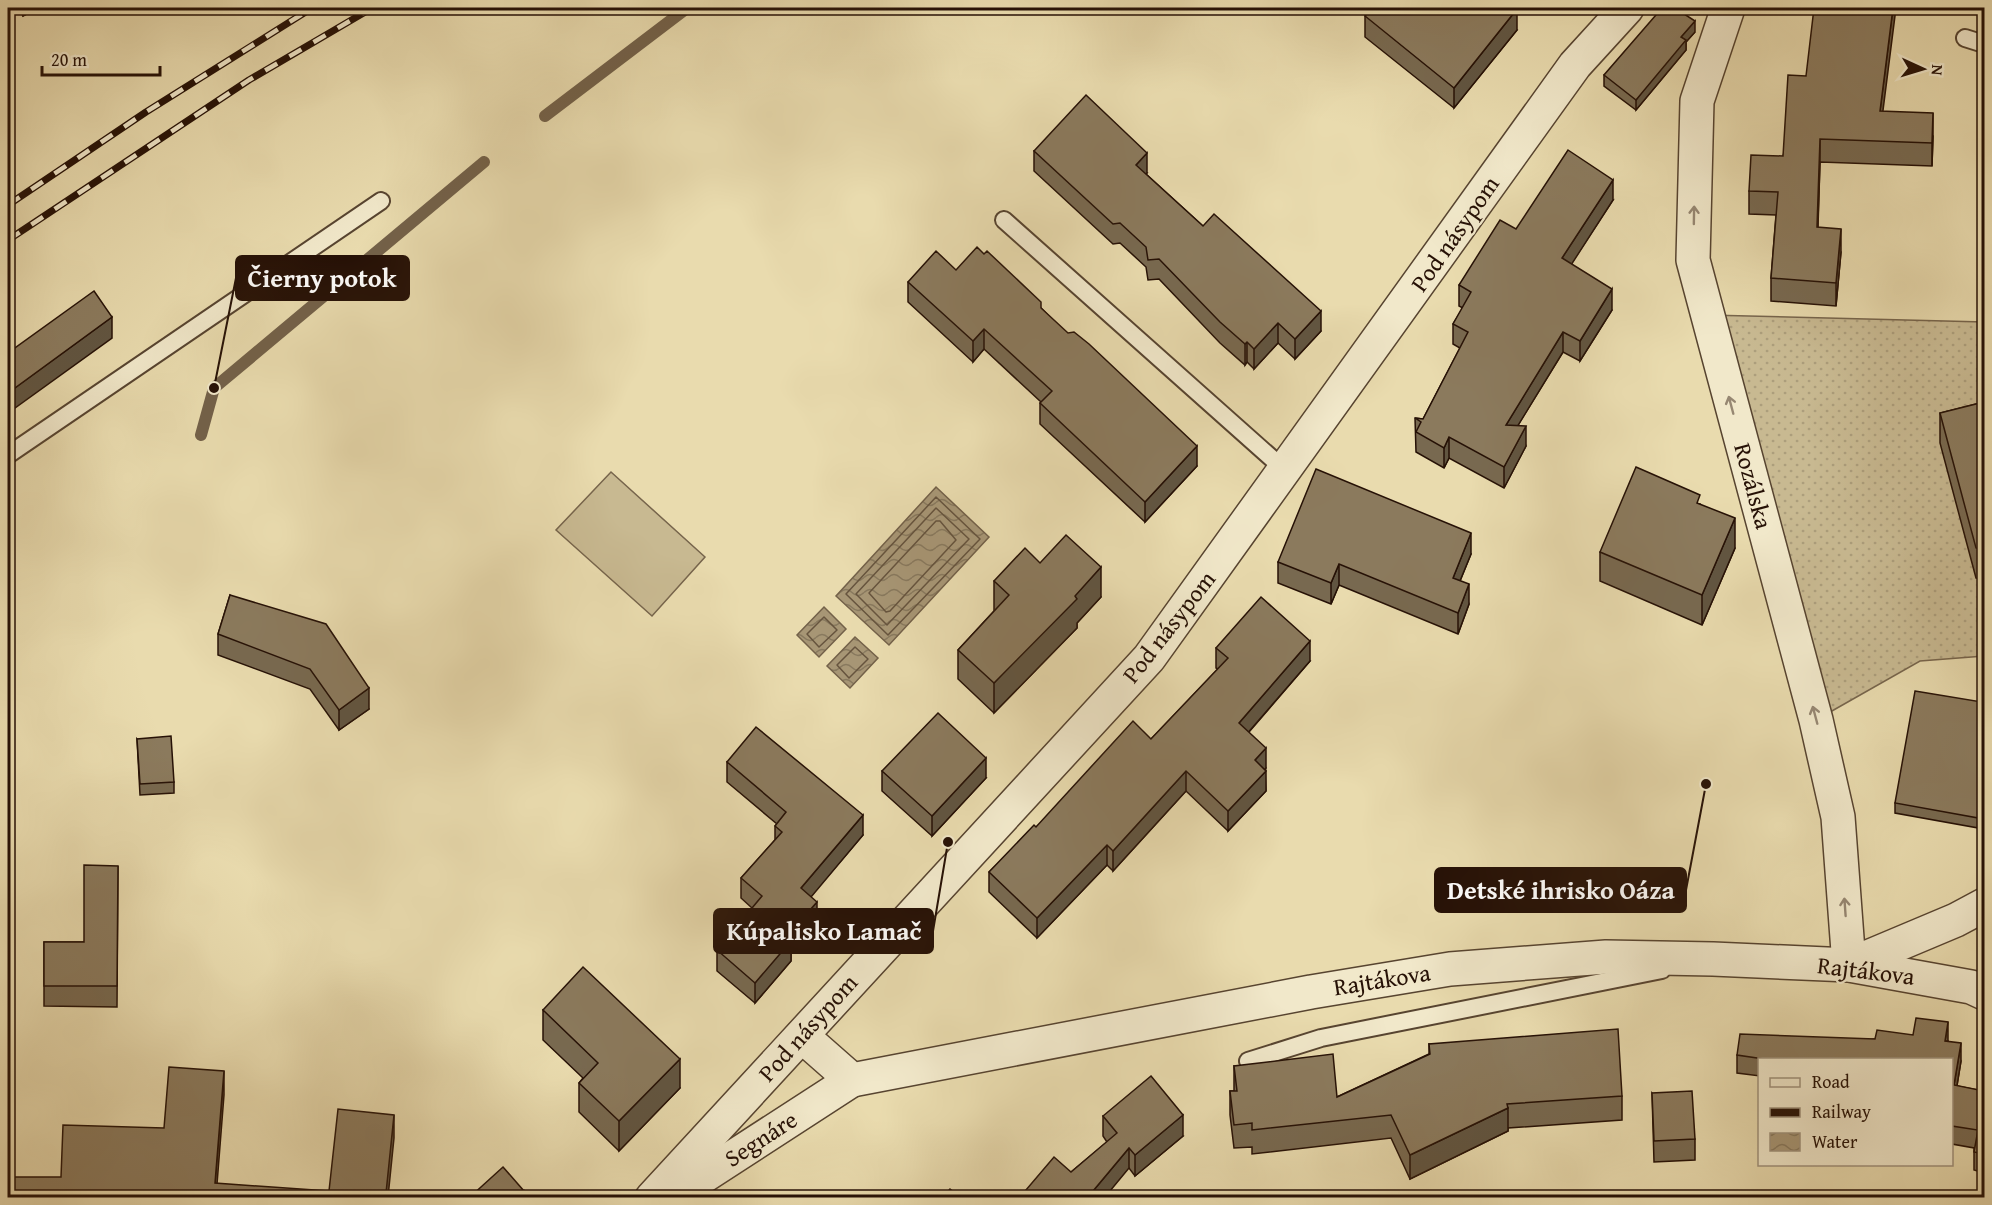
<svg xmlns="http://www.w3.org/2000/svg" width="1992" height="1205" font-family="'Gentium Book Plus',serif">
  <defs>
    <pattern id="grass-dots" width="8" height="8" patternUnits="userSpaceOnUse" patternTransform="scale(1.5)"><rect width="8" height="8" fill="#c8b991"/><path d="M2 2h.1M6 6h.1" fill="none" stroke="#ac9e7c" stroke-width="1.8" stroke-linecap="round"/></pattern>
    <pattern id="water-waves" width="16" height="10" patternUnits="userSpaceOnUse" patternTransform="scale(1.5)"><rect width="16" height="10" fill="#a79675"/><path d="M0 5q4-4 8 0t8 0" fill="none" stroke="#88795e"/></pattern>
  </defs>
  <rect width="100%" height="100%" fill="#e9dbae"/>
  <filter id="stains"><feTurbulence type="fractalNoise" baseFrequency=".00333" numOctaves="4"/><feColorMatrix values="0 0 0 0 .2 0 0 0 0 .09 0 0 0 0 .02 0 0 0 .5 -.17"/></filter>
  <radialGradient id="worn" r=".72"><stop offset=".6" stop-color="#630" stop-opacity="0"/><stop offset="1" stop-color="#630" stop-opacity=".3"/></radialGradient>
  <polygon fill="url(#grass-dots)" stroke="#77654c" stroke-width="1.5" points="1707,315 1984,322 1984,656 1920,661 1816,720"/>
  <polygon fill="#c8b991" stroke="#77654c" stroke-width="1.5" points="611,472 705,557 652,616 556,530"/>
  <g fill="url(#water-waves)" stroke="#736149" stroke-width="1.5">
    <polygon points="936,487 989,537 889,645 836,596"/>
    <polygon points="824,607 846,629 819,657 797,635"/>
    <polygon points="855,637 878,658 850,688 827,666"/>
  </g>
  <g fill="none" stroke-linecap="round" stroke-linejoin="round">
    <g stroke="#66543e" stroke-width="1.5">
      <polygon points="936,497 980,539 888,635 846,594"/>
      <polygon points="936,508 969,539 887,625 856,594"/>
      <polygon points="936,521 940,521 956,540 890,611 886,612 869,593"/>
      <polygon points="824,617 837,630 819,647 807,634"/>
      <polygon points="855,647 868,659 849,678 837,665"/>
    </g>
    <g stroke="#736149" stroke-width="12">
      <polyline points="545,116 687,8"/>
      <polyline points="201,435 214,388 484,162"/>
    </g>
    <g stroke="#574430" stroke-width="20">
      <g id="lane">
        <polyline points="1965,38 1984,44"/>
        <polyline points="1004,220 1286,471"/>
        <polyline points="8,455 381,201"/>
        <polyline points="1248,1061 1321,1038 1662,970"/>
      </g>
    </g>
    <g stroke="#574430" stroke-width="36">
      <g id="street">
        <polyline points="1728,8 1697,101 1693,260 1816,720 1838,817 1849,965 1956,920 1984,905"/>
        <polyline points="802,1036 852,1080 1311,992 1450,969 1606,957 1713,959 1849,965 1971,987 1984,993"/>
        <polyline points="652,1198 1149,658 1575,65 1627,8"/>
        <polyline points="670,1198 852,1080"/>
      </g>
    </g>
    <use href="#lane" stroke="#f1e8ca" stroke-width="16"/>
    <use href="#street" stroke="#f1e8ca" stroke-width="33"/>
    <g stroke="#261106" stroke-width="7">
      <g id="rail">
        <polyline points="8,205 146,112 312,8"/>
        <polyline points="8,240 249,80 372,8"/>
      </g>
    </g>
    <use href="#rail" stroke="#f1e8ca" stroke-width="4.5" stroke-dasharray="14" stroke-linecap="butt"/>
  </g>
  <g fill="#786950" stroke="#261106" stroke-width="1.5">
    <polygon points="18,8 38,8 23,16"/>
    <polygon points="1412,13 1517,30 1454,108 1365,37 1365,16"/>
    <polygon points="1695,32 1686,42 1686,50 1636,110 1604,86 1604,75"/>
    <polygon points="1806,76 1933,136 1932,166 1820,162 1818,227 1841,252 1836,306 1771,301 1771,278 1776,215 1749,214 1749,191 1783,156"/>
    <polygon points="1034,151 1147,173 1146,174 1203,226 1321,331 1295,359 1278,343 1254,369 1247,362 1245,365 1220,343 1159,279 1148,280 1146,267 1120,243 1113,244 1034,171"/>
    <polygon points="1613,200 1571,264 1612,310 1580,361 1563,352 1518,425 1526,446 1504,488 1449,458 1444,468 1416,452 1415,418 1423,419 1460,348 1453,344 1453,324 1463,308 1459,306 1459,285 1516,229"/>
    <polygon points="956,270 1041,308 1197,466 1145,522 1040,424 1040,403 1041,402 984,349 973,362 908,302 908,282"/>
    <polygon points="1984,402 1984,579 1976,578 1940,443 1940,413"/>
    <polygon points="1700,504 1735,548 1702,625 1600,581 1600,552"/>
    <polygon points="1471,554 1460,581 1469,604 1458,634 1339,585 1331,604 1278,583 1278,562"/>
    <polygon points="1040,563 1101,597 1077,623 1077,628 994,713 958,679 958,650 994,611 994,581"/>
    <polygon points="230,595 369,709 339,730 310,689 218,655 218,634"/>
    <polygon points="1216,648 1310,661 1249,732 1266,768 1265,769 1266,791 1228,831 1186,791 1113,871 1107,865 1037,938 989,892 989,872 1036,827 1151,739 1218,669 1216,668"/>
    <polygon points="1982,705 1984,706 1984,829 1895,813 1895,803"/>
    <polygon points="137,739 174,782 174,793 140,795"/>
    <polygon points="727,762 863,835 810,897 817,923 791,952 791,961 755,1003 717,971 717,950 752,908 741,898 741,878 775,840 775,826 777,824 727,782"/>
    <polygon points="882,771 986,778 932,836 882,791"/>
    <polygon points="118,866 117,1007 44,1006 44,942 84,942"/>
    <polygon points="543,1010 680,1088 619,1151 579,1112 579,1083 583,1078 543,1040"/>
    <polygon points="1875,1039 1948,1041 1961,1061 1957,1086 1984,1091 1984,1173 1974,1170 1974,1148 1952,1144 1952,1059 1760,1059 1760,1076 1737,1073 1737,1055"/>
    <polygon points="1429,1044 1622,1096 1622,1120 1508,1128 1508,1131 1410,1179 1391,1138 1252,1154 1252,1147 1234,1148 1230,1115 1230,1091 1234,1091 1234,1066 1337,1097 1429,1054"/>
    <polygon points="1652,1093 1695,1139 1695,1160 1654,1162"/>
    <polygon points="1103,1116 1183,1136 1135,1176 1129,1168 1071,1172 1107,1142 1103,1136"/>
  </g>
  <g fill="#615541" stroke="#261106" stroke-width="1.5">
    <polygon points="23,8 38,8 23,16"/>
    <polygon points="1893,8 1896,8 1880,134 1880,111"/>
    <polygon points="1517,9 1517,30 1454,108 1454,88"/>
    <polygon points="1695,21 1695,32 1686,42 1686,50 1636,110 1636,100 1681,37"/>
    <polygon points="1933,113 1933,136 1932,166 1932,143"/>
    <polygon points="1820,139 1820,162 1817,250 1817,227"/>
    <polygon points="1147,153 1147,173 1136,185 1136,165"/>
    <polygon points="1613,180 1613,200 1562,279 1562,258"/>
    <polygon points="1841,229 1841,252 1836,306 1836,283"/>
    <polygon points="1612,289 1612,310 1580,361 1580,341"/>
    <polygon points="1321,311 1321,331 1295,359 1295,339"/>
    <polygon points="112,317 112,338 8,413 8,393"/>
    <polygon points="1278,323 1278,343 1254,369 1254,349"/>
    <polygon points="984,329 984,349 973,362 973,341"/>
    <polygon points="1563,332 1563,352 1506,445 1506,425"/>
    <polygon points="1247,342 1247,362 1245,365 1245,344"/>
    <polygon points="1526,426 1526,446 1504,488 1504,467"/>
    <polygon points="1449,437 1449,458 1444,468 1444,448"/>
    <polygon points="1197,446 1197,466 1145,522 1145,502"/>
    <polygon points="1735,518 1735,548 1702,625 1702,595"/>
    <polygon points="1471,533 1471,554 1453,598 1453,578"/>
    <polygon points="1339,564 1339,585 1331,604 1331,583"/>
    <polygon points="1101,567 1101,597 1077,623 1077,628 994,713 994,683"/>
    <polygon points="1469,584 1469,604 1458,634 1458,613"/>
    <polygon points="1310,641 1310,661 1239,743 1239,723"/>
    <polygon points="369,688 369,709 339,730 339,710"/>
    <polygon points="1266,748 1266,768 1255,780 1255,760"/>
    <polygon points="986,758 986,778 932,836 932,816"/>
    <polygon points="1186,771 1186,791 1113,871 1113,851"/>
    <polygon points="1266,771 1266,791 1228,831 1228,811"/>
    <polygon points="863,815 863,835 801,909 801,888"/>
    <polygon points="1107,845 1107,865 1037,938 1037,918"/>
    <polygon points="817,902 817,923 791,952 791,961 755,1003 755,983 786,937"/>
    <polygon points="1948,1022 1948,1041 1945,1041"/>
    <polygon points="1961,1043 1961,1061 1954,1103 1954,1085"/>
    <polygon points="680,1059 680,1088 619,1151 619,1121"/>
    <polygon points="224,1071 224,1095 216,1197 215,1183"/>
    <polygon points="1508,1108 1508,1131 1410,1179 1410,1155"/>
    <polygon points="394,1115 394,1138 388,1197 384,1197"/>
    <polygon points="1183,1115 1183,1136 1135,1176 1135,1155"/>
    <polygon points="1129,1148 1129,1168 1105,1197 1088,1197"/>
    <polygon points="524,1191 524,1197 517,1197"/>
  </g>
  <g fill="#8b7a5d" stroke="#261106" stroke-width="1.5">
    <polygon points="1372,8 1404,8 1412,13 1417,8 1514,8 1517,9 1454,88 1365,16"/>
    <polygon points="1662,8 1675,8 1695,21 1681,37 1686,40 1636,100 1604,75"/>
    <polygon points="1814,8 1893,8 1880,111 1933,113 1932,143 1820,139 1817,227 1841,229 1836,283 1771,278 1778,192 1749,191 1751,155 1783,156 1788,75 1806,76"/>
    <polygon points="1086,95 1147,153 1136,165 1203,226 1214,214 1321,311 1295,339 1278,323 1254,349 1247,342 1245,344 1220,322 1159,259 1148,260 1146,247 1120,223 1113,224 1034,151"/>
    <polygon points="1568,150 1613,180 1562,258 1612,289 1580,341 1563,332 1506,425 1526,426 1504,467 1449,437 1444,448 1416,432 1421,422 1415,418 1423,419 1468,332 1453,324 1471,292 1459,285 1500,220 1516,229"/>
    <polygon points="977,247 984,254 987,251 1041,302 1041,308 1068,333 1074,332 1089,344 1197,446 1145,502 1040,403 1052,391 984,329 973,341 908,282 936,251 956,270"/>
    <polygon points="94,291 112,317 8,393 8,353"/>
    <polygon points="1984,402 1984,550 1976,548 1940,413"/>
    <polygon points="1636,467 1700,495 1697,503 1735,518 1702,595 1600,552"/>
    <polygon points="1316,469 1471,533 1453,578 1469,584 1458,613 1339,564 1331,583 1278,562"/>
    <polygon points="1066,535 1101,567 1075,596 1077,599 994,683 958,650 1009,595 994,581 1025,548 1040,563"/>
    <polygon points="230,595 326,624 369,688 339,710 310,669 218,634"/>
    <polygon points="1261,597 1310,641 1239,723 1266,748 1255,760 1266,771 1228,811 1186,771 1113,851 1107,845 1037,918 989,872 1034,825 1036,827 1133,721 1151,739 1228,658 1216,648"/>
    <polygon points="1915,691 1982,702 1981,705 1984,706 1984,819 1895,803"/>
    <polygon points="938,713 986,758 932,816 882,771"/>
    <polygon points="756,727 863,815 801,888 817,902 786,937 791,941 755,983 717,950 762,896 741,878 782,832 775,826 786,812 727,762"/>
    <polygon points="171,736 174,782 140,784 137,739"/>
    <polygon points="84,865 118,866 117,986 44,986 44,942 84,942"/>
    <polygon points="583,967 680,1059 619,1121 579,1083 598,1063 543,1010"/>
    <polygon points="1916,1018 1948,1022 1945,1041 1961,1043 1954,1085 1984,1091 1984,1154 1974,1152 1978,1130 1952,1126 1952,1059 1764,1059 1737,1055 1740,1034 1875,1039 1877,1030 1913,1035"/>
    <polygon points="1618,1029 1622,1096 1507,1104 1508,1108 1410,1155 1391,1115 1252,1130 1252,1123 1234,1125 1230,1091 1237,1091 1234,1066 1333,1054 1337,1097 1430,1054 1429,1044"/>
    <polygon points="169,1067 224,1071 215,1183 329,1191 338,1109 394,1115 386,1193 384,1197 8,1197 8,1177 61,1177 63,1125 164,1128"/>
    <polygon points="1151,1076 1183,1115 1135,1155 1129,1148 1088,1197 1020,1197 1054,1157 1071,1172 1117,1133 1103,1116"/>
    <polygon points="1692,1091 1695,1139 1654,1141 1652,1093"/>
    <polygon points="503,1167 524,1191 517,1197 470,1197"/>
    <polygon points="950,1189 960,1197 943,1197"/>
  </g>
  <defs><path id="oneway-shaft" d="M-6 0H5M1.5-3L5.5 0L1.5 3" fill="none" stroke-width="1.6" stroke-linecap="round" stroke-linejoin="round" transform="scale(1.5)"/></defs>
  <g stroke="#968772">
    <use href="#oneway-shaft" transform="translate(1694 215) rotate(-89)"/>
    <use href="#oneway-shaft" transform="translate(1731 405) rotate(-105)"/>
    <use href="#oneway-shaft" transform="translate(1815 715) rotate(-105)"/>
    <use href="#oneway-shaft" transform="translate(1845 907) rotate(-94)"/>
  </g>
  <g text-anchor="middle" stroke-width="4.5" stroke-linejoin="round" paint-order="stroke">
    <g font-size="24" fill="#261106" stroke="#f1e8ca">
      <text transform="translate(1455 234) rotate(-55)" y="8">Pod násypom</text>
      <text transform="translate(1753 486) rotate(75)" y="8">Rozálska</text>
      <text transform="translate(1169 627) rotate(-52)" y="8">Pod násypom</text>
      <text transform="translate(1866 971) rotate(7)" y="8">Rajtákova</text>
      <text transform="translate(1382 980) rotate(-9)" y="8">Rajtákova</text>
      <text transform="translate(808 1028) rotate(-48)" y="8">Pod násypom</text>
      <text transform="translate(761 1139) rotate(-33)" y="8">Segnáre</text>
    </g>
  </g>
  <path fill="none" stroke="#261106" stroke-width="2" d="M214 388L236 278M1706 784L1686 890M948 842L933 931"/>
  <g fill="#261106" stroke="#f1e8ca" stroke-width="2">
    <circle cx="214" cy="388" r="6"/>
    <circle cx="1706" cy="784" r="6"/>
    <circle cx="948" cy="842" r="6"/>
  </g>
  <g fill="#261106" stroke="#261106" stroke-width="2">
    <rect x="236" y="256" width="173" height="44" rx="6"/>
    <rect x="1435" y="868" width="251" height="44" rx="6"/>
    <rect x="714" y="909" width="219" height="44" rx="6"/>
  </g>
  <g font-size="26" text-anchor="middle" font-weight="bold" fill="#fff">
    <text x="322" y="287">Čierny potok</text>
    <text x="1561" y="899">Detské ihrisko Oáza</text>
    <text x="824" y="940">Kúpalisko Lamač</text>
  </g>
  <rect width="1992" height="1205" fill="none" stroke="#e9dbae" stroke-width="30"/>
  <rect x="9" y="9" width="1974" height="1187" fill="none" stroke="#261106" stroke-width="3"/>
  <rect x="15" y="15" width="1962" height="1175" fill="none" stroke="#261106" stroke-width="1.5"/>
  <rect x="1758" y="1058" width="195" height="108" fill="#f1e8ca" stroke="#a0927c" stroke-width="1.5"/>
  <rect x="1770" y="1078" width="30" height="9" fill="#f1e8ca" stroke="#a0927c" stroke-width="1.5"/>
  <text x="1812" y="1088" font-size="18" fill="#261106">Road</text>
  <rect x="1770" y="1108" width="30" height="9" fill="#261106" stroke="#a0927c" stroke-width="1.5"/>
  <text x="1812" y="1118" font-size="18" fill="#261106">Railway</text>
  <rect x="1770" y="1133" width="30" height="18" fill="url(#water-waves)" stroke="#a0927c" stroke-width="1.5"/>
  <text x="1812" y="1148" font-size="18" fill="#261106">Water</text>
  <g transform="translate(1923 69) rotate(94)" stroke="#f1e8ca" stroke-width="4.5" paint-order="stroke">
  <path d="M0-4.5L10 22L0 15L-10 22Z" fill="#261106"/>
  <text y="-9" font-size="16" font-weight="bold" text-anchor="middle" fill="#261106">N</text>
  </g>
  <path d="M42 66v9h118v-9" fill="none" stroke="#261106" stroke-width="3"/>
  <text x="51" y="66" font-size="18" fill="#261106" stroke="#f1e8ca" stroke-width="4.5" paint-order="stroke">20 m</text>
  <rect width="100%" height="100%" filter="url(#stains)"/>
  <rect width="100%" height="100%" fill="url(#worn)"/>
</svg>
